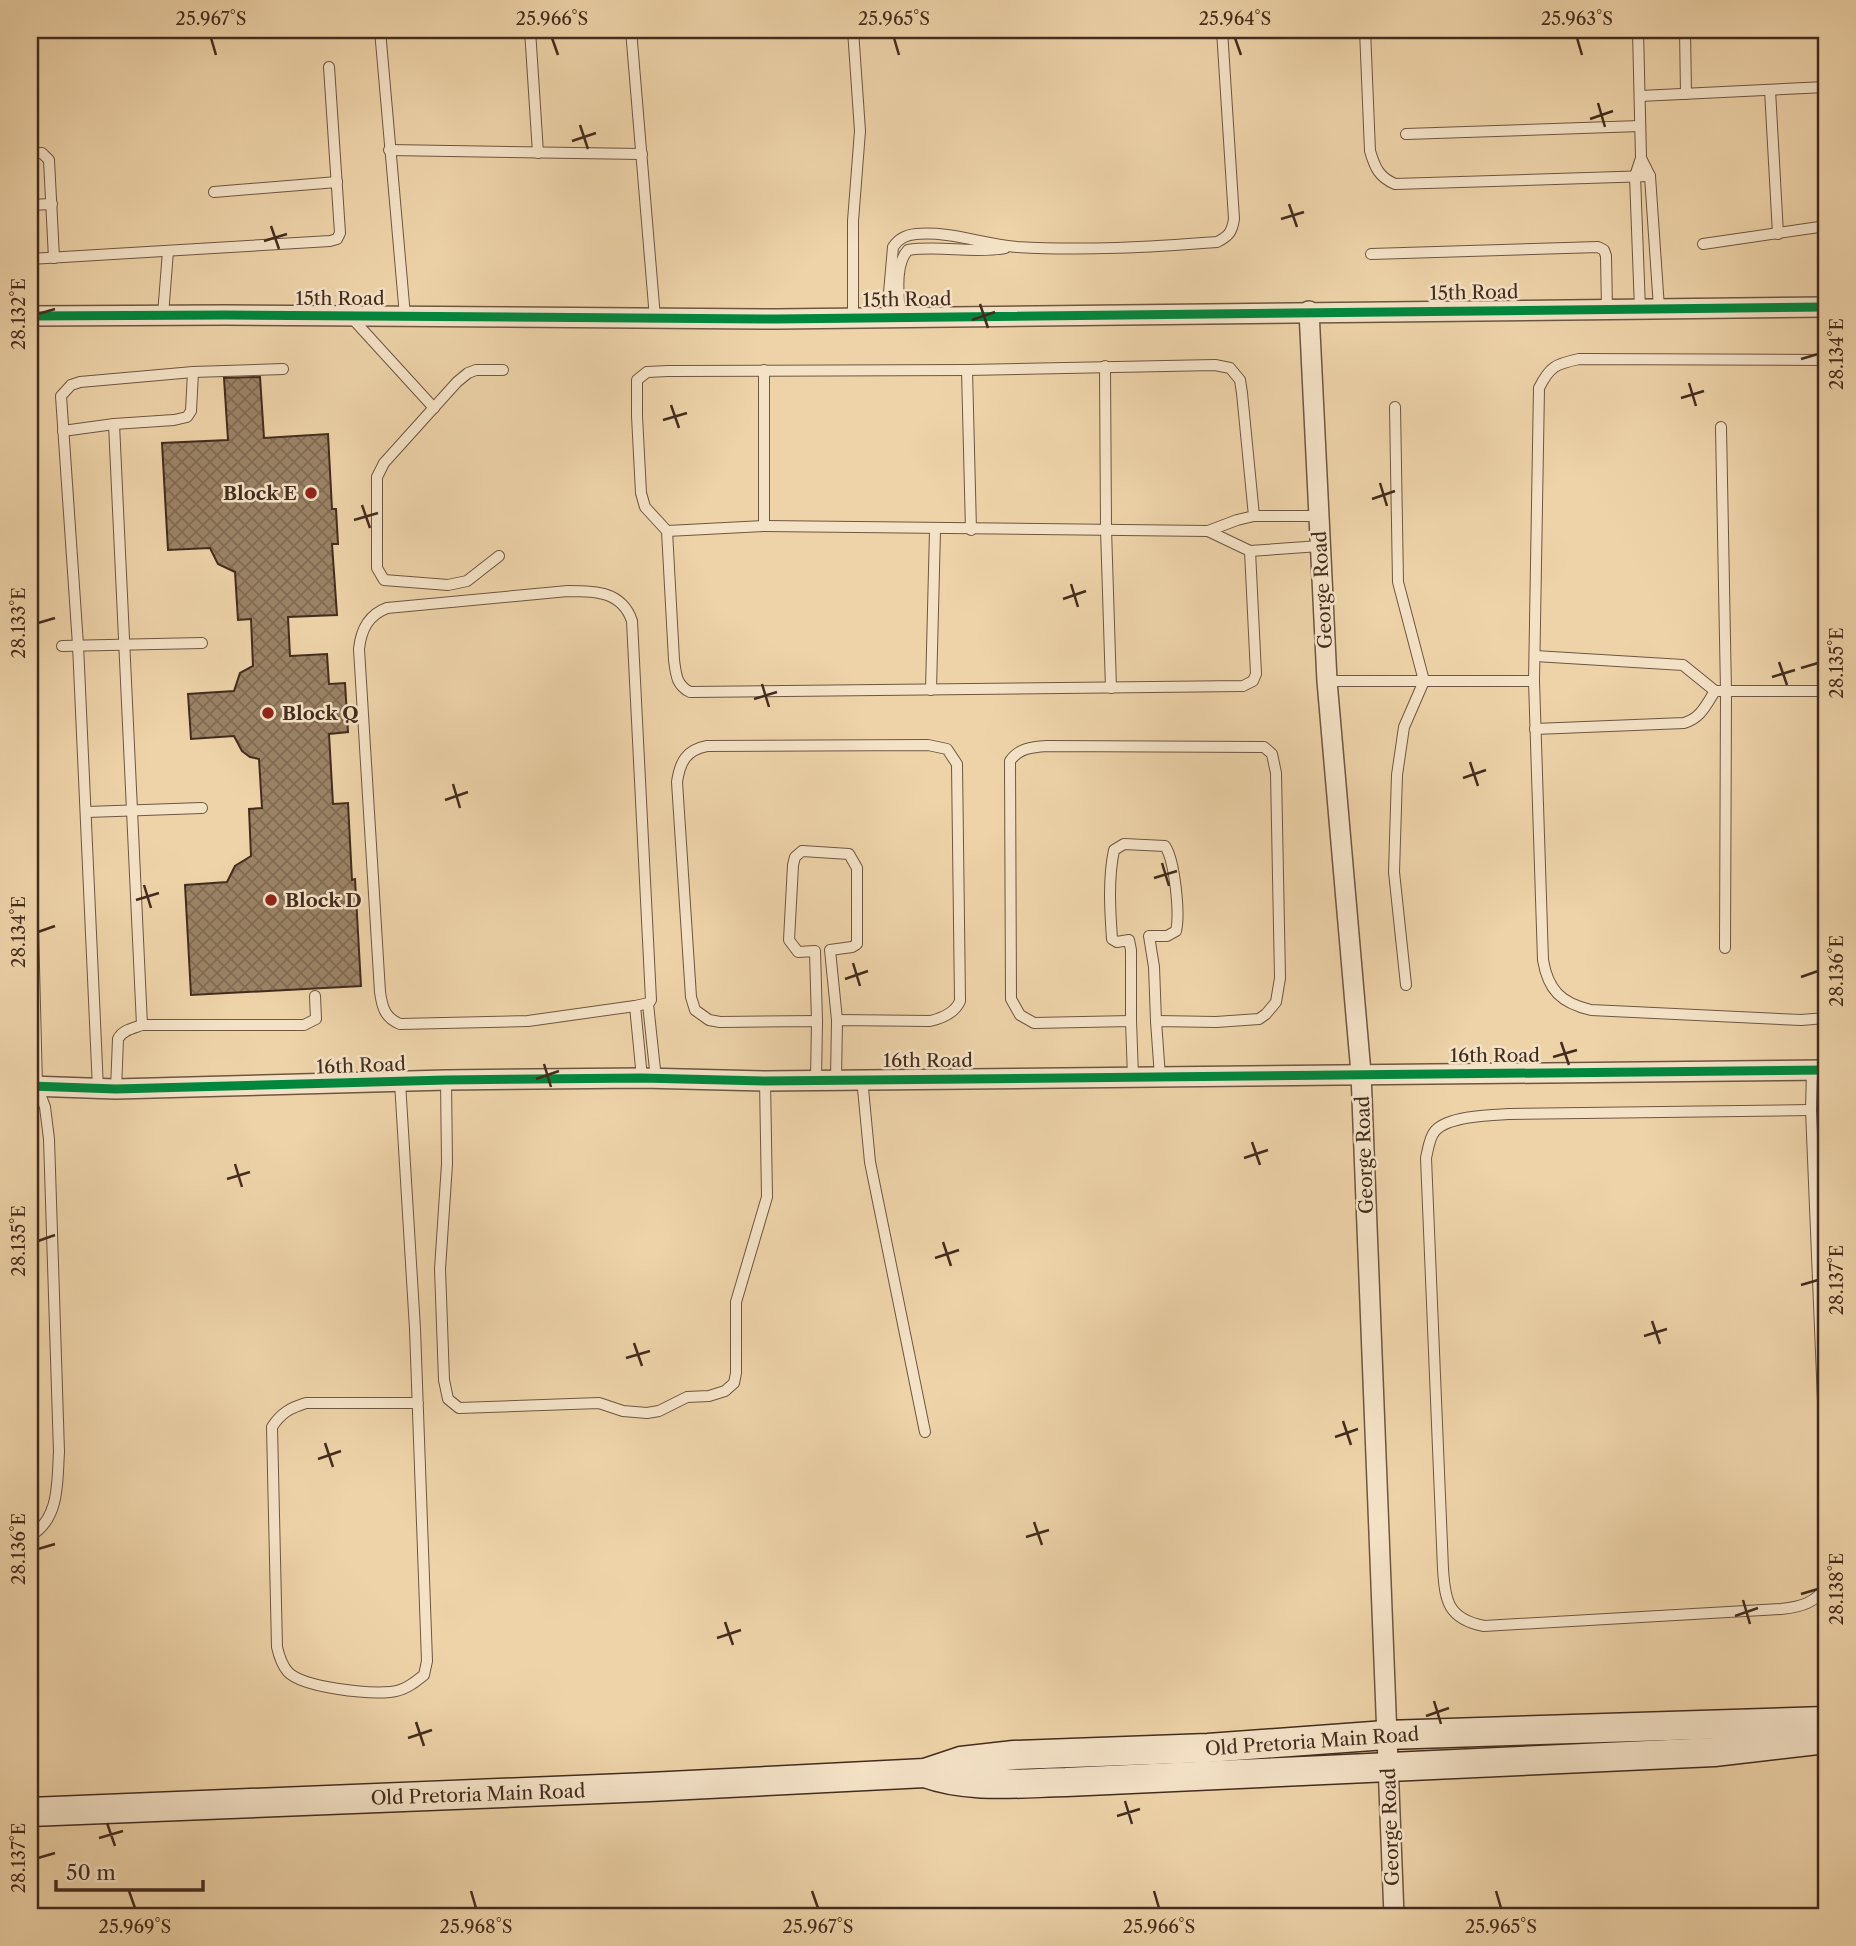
<svg xmlns="http://www.w3.org/2000/svg" width="1856" height="1946" font-family="'Libre Caslon Text',serif">
  <defs>
    <pattern id="building-cross-hatch" width="8" height="8" patternUnits="userSpaceOnUse" patternTransform="scale(1.75)"><rect width="8" height="8" fill="#9c8366"/><path d="M0 0l8 8M0 8l8-8" fill="none" stroke="#816b53"/></pattern>
  </defs>
  <rect width="100%" height="100%" fill="#eed3a9"/>
  <filter id="stains"><feTurbulence type="fractalNoise" baseFrequency=".00286" numOctaves="4"/><feColorMatrix values="0 0 0 0 .2 0 0 0 0 .09 0 0 0 0 .02 0 0 0 .5 -.17"/></filter>
  <radialGradient id="worn" r=".72"><stop offset=".6" stop-color="#630" stop-opacity="0"/><stop offset="1" stop-color="#630" stop-opacity=".3"/></radialGradient>
  <polygon fill="url(#building-cross-hatch)" stroke="#432c1e" stroke-width="2" points="260,377 264,438 328,434 332,509 336,509 338,544 332,544 337,615 288,617 290,656 327,654 329,684 345,683 348,732 329,734 333,804 348,803 352,880 355,879 361,986 191,995 185,885 227,882 235,866 251,856 249,809 262,808 259,759 250,757 242,751 234,736 191,739 188,694 234,691 240,673 253,666 251,619 238,620 235,572 218,564 210,548 168,550 162,443 228,440 224,378"/>
  <g fill="none" stroke-linecap="round" stroke-linejoin="round">
    <g stroke="#6e5641" stroke-width="12">
      <g id="service">
        <polyline points="380,30 405,316"/>
        <polyline points="530,30 538,153"/>
        <polyline points="631,30 655,318"/>
        <path d="M1365,30L1370,151C1375,168 1379,177 1395,184L1650,176"/>
        <polyline points="1638,30 1641,158 1635,176 1640,309"/>
        <polyline points="1685,30 1686,94"/>
        <polyline points="1825,87 1826,148"/>
        <polyline points="1770,90 1778,234"/>
        <polyline points="1640,96 1826,87"/>
        <polyline points="1406,134 1640,126"/>
        <polyline points="389,150 642,154"/>
        <polyline points="30,154 42,153 49,160 54,258"/>
        <polyline points="1641,158 1650,176 1659,308"/>
        <polyline points="214,192 337,182"/>
        <polyline points="30,205 52,204"/>
        <polyline points="1703,244 1826,226"/>
        <polyline points="1371,254 1598,247 1604,250 1606,256 1607,309"/>
        <polyline points="30,259 330,241 337,239 340,233 329,67"/>
        <polyline points="163,315 168,251"/>
        <polyline points="350,316 434,408"/>
        <path d="M887,316L893,247C899,238 906,235 916,234C950,231 983,244 1017,247C1083,251 1151,247 1217,242C1229,236 1232,232 1234,219L1222,30"/>
        <path d="M900,316C899,297 894,265 908,250C940,245 973,254 1005,248"/>
        <polyline points="853,318 853,221 860,131 853,30"/>
        <polyline points="1105,366 1106,529 1111,688"/>
        <polyline points="967,370 971,530"/>
        <polyline points="1395,407 1398,582 1424,681 1404,727 1397,775 1394,872 1406,985"/>
        <polyline points="114,424 142,1025"/>
        <polyline points="1721,427 1726,691 1725,948"/>
        <polyline points="63,431 114,424 174,420 187,417 191,411 193,372"/>
        <polyline points="764,526 764,370"/>
        <polyline points="667,531 764,526 1208,531 1237,520 1254,516 1318,516"/>
        <polyline points="1208,531 1250,551 1320,546"/>
        <path d="M1250,551L1256,674L1253,681L1243,686L690,692C676,685 676,674 674,660L667,531L645,507L641,493L637,416V380L647,372L668,371L967,370L1215,365L1230,368L1240,380L1242,393L1254,516"/>
        <polyline points="499,556 467,581 448,585 384,580 377,568 377,477 384,463 457,382 468,373 476,370 503,370"/>
        <path d="M568,591C595,591 622,591 632,621L651,1000L649,1003L635,1006L528,1021L400,1024C385,1018 382,1007 380,992L359,649C361,630 368,615 387,608Z"/>
        <polyline points="62,646 202,643"/>
        <polyline points="1535,656 1683,665 1715,691 1826,691"/>
        <path d="M1327,681H1534L1543,960C1548,990 1561,1003 1591,1010L1801,1020L1826,1018"/>
        <path d="M1534,681L1539,388C1550,366 1556,364 1579,359L1826,360"/>
        <polyline points="931,690 935,530"/>
        <path d="M1535,729L1684,723C1701,718 1706,705 1715,691"/>
        <path d="M30,807L37,1086L45,1107L49,1139L59,1452C57,1482 60,1519 30,1536"/>
        <polyline points="87,812 202,808"/>
        <polyline points="648,1004 656,1079"/>
        <polyline points="635,1006 642,1078"/>
        <polyline points="817,1021 815,951 798,952 789,940 793,865 795,857 802,851 849,854 857,868 857,944 852,947 830,950 837,1020"/>
        <path d="M1131,1021V950L1129,940L1117,942L1112,939C1110,910 1108,879 1114,850L1124,844L1165,846C1175,861 1180,914 1176,931L1167,936H1149L1154,967L1156,1021"/>
        <polyline points="1812,1070 1811,1110 1826,1473"/>
        <path d="M1133,1076L1131,1021L1034,1023L1020,1015L1011,999L1010,761C1019,748 1032,747 1047,746L1264,747L1272,754L1276,773L1280,978L1276,1002L1266,1014L1259,1019L1216,1022L1156,1021L1160,1077"/>
        <polyline points="862,1078 870,1162 925,1432"/>
        <polyline points="446,1080 447,1164 440,1269 444,1380 448,1399 459,1408 599,1403 623,1411 647,1413 659,1411 687,1397 709,1396 725,1391 734,1383 736,1373 736,1302 767,1197 765,1081"/>
        <path d="M816,1080L817,1021L720,1022L709,1020L695,1010L691,997L677,782C680,762 686,750 707,746L928,745L947,749L957,764L960,1001C955,1013 943,1018 930,1021L837,1020L836,1079"/>
        <path d="M400,1082L415,1329L427,1661L424,1675C414,1683 404,1691 390,1692C368,1694 304,1688 288,1672C282,1665 279,1656 277,1647L272,1427C281,1413 290,1408 306,1403H418"/>
        <polyline points="98,1089 78,645 61,396 71,385 80,382 193,372 283,369"/>
        <path d="M116,1089L118,1039C122,1030 134,1028 142,1025H304L316,1019L315,996"/>
        <path d="M1811,1110L1509,1114C1490,1115 1448,1116 1435,1131C1429,1138 1428,1150 1426,1158L1443,1569C1445,1601 1448,1619 1484,1626L1781,1609C1800,1607 1818,1603 1826,1584"/>
      </g>
    </g>
    <g stroke="#6e5641" stroke-width="22">
      <g id="minor">
        <polyline points="1309,311 1327,681 1361,1073 1394,1916"/>
        <polyline points="30,316 226,315 777,319 1826,307"/>
        <polyline points="30,1086 116,1089 446,1080 642,1078 765,1081 1826,1070"/>
      </g>
    </g>
    <g stroke="#432c1e" stroke-width="31">
      <g id="secondary">
        <path d="M925,1773C969,1789 1019,1783 1066,1782L1714,1752L1826,1739"/>
        <polyline points="30,1812 649,1787 925,1773 961,1761 1014,1755 1208,1748 1386,1735 1826,1721"/>
      </g>
    </g>
    <use href="#service" stroke="#f4e2c7" stroke-width="10"/>
    <use href="#minor" stroke="#f4e2c7" stroke-width="19"/>
    <use href="#secondary" stroke="#f4e2c7" stroke-width="28"/>
    <g stroke="#f4e2c7" stroke-width="13">
      <g id="cycleway">
        <polyline points="30,316 226,315 777,319 1826,307"/>
        <polyline points="30,1086 116,1089 446,1080 642,1078 765,1081 1826,1070"/>
      </g>
    </g>
    <use href="#cycleway" stroke="#00873e" stroke-width="9"/>
  </g>
  <path fill="none" stroke="#432c1e" stroke-width="2.5" d="M211,38L216,55M552,38L558,55M894,38L899,55M1235,38L1241,55M1577,38L1582,55M1598,103L1605,127M1590,119L1613,111M580,125L588,149M572,141L596,133M1289,204L1297,227M1281,219L1304,212M271,226L279,249M264,241L287,234M980,304L988,328M38,314L55,309M972,320L995,312M1801,359L1818,354M1689,383L1696,406M1681,398L1704,391M671,405L679,428M663,420L687,413M1380,483L1387,506M1372,499L1395,491M362,505L370,528M354,520L378,513M1071,584L1078,607M1063,599L1086,591M38,623L55,618M1779,662L1787,685M1801,668L1818,663M1772,677L1795,670M762,684L769,707M754,699L777,692M1470,762L1478,786M1463,778L1486,770M453,784L460,808M445,800L468,792M1162,863L1169,886M1154,878L1177,871M144,885L151,908M136,900L159,893M38,932L55,926M853,963L860,986M1801,977L1818,971M845,979L868,971M1561,1042L1569,1065M1553,1057L1577,1050M544,1064L551,1087M536,1079L559,1071M1252,1142L1260,1165M1244,1158L1268,1150M235,1164L242,1187M227,1179L250,1172M38,1241L55,1235M943,1242L951,1266M935,1258L959,1250M1801,1285L1818,1280M1652,1321L1660,1344M1644,1336L1667,1329M634,1343L642,1366M626,1358L650,1351M1343,1421L1351,1445M1335,1437L1358,1429M325,1443L333,1467M318,1459L341,1451M1034,1522L1042,1545M1026,1537L1049,1530M38,1549L55,1544M1801,1594L1818,1589M1743,1600L1750,1624M1735,1616L1758,1608M725,1622L733,1645M717,1638L741,1630M1434,1701L1441,1724M1426,1716L1449,1708M416,1722L424,1746M408,1738L432,1730M1125,1801L1132,1824M1117,1816L1140,1809M107,1823L115,1846M99,1838L123,1831M38,1858L55,1853M129,1891L135,1908M471,1891L476,1908M812,1891L818,1908M1154,1891L1159,1908M1496,1891L1501,1908"/>
  <g fill="#8f2418" stroke="#f4e2c7" stroke-width="2.5">
    <circle cx="311" cy="493" r="7"/>
    <circle cx="268" cy="713" r="7"/>
    <circle cx="271" cy="900" r="7"/>
  </g>
  <g text-anchor="middle" stroke-width="5" stroke-linejoin="round" paint-order="stroke">
    <g font-size="19" fill="#432c1e" stroke="#f4e2c7">
      <text transform="translate(1474 292) rotate(-1)" y="7">15th Road</text>
      <text x="340" y="305">15th Road</text>
      <text transform="translate(907 299) rotate(-1)" y="7">15th Road</text>
      <text transform="translate(1322 590) rotate(-93)" y="7">George Road</text>
      <text x="1495" y="1062">16th Road</text>
      <text x="928" y="1067">16th Road</text>
      <text transform="translate(361 1065) rotate(-2)" y="7">16th Road</text>
      <text transform="translate(1364 1155) rotate(-92)" y="7">George Road</text>
      <text transform="translate(1312 1741) rotate(-4)" y="7">Old Pretoria Main Road</text>
      <text transform="translate(478 1794) rotate(-2)" y="7">Old Pretoria Main Road</text>
      <text transform="translate(1390 1827) rotate(-92)" y="7">George Road</text>
    </g>
    <g font-size="19" font-weight="bold" fill="#432c1e" stroke="#f4e2c7" text-anchor="start">
      <text x="297" y="500" text-anchor="end">Block E</text>
      <text x="282" y="720">Block Q</text>
      <text x="285" y="907">Block D</text>
    </g>
  </g>
  <rect width="1856" height="1946" fill="none" stroke="#eed3a9" stroke-width="77"/>
  <path d="M56 1880v10h147v-10" fill="none" stroke="#432c1e" stroke-width="3.5"/>
  <text x="66" y="1880" font-size="21" fill="#432c1e" stroke="#f4e2c7" stroke-width="5" paint-order="stroke">50 m</text>
  <rect x="38" y="38" width="1780" height="1870" fill="none" stroke="#432c1e" stroke-width="2.5"/>
  <g font-size="18" text-anchor="middle" fill="#432c1e">
    <text x="211" y="25">25.967°S</text>
    <text x="552" y="25">25.966°S</text>
    <text x="894" y="25">25.965°S</text>
    <text x="1235" y="25">25.964°S</text>
    <text x="1577" y="25">25.963°S</text>
    <text transform="translate(19 314) rotate(-90)" y="6">28.132°E</text>
    <text transform="translate(1837 354) rotate(-90)" y="6">28.134°E</text>
    <text transform="translate(19 623) rotate(-90)" y="6">28.133°E</text>
    <text transform="translate(1837 663) rotate(-90)" y="6">28.135°E</text>
    <text transform="translate(19 932) rotate(-90)" y="6">28.134°E</text>
    <text transform="translate(1837 971) rotate(-90)" y="6">28.136°E</text>
    <text transform="translate(19 1241) rotate(-90)" y="6">28.135°E</text>
    <text transform="translate(1837 1280) rotate(-90)" y="6">28.137°E</text>
    <text transform="translate(19 1549) rotate(-90)" y="6">28.136°E</text>
    <text transform="translate(1837 1589) rotate(-90)" y="6">28.138°E</text>
    <text transform="translate(19 1858) rotate(-90)" y="6">28.137°E</text>
    <text x="135" y="1933">25.969°S</text>
    <text x="476" y="1933">25.968°S</text>
    <text x="818" y="1933">25.967°S</text>
    <text x="1159" y="1933">25.966°S</text>
    <text x="1501" y="1933">25.965°S</text>
  </g>
  <rect width="100%" height="100%" filter="url(#stains)"/>
  <rect width="100%" height="100%" fill="url(#worn)"/>
</svg>
